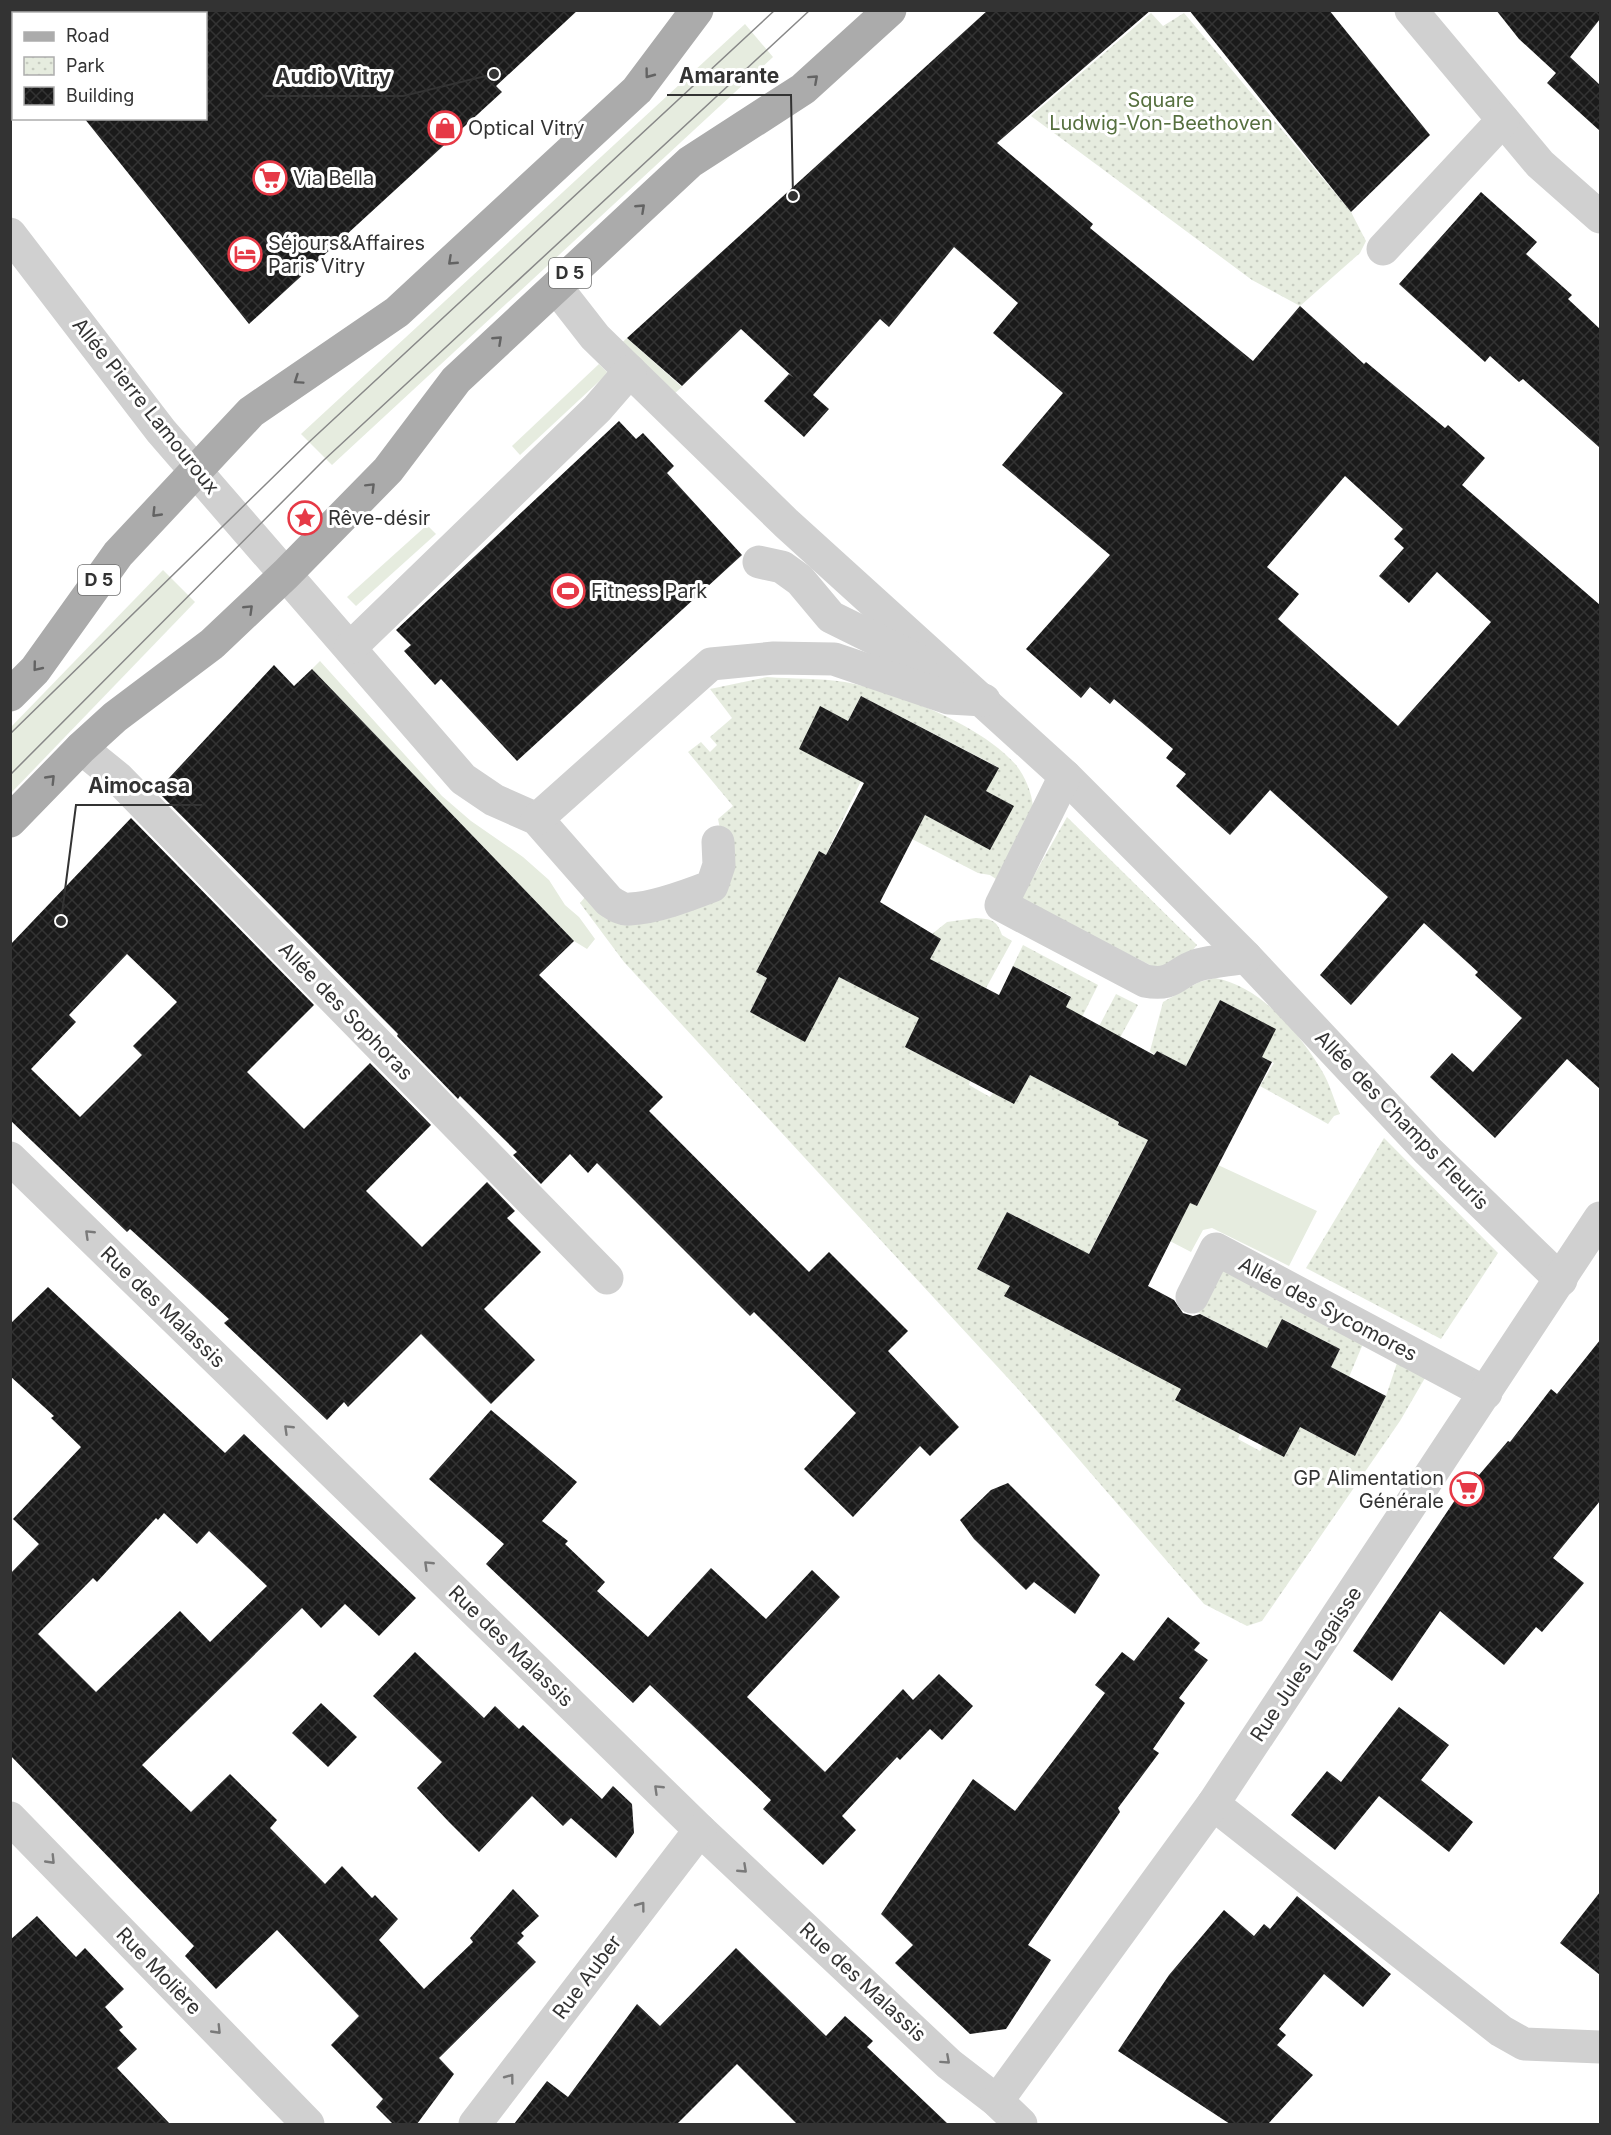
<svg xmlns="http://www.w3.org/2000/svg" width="1611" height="2135" font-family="Inter,sans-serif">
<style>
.grass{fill:#e6ecdf}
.park{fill:url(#park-dots)}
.building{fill:url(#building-cross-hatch);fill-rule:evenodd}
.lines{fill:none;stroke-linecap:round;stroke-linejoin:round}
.minor{stroke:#d0d0d0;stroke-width:33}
.major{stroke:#ababab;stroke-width:33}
.tram{stroke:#888;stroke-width:1.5}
.oneway{stroke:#636363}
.oneway2{stroke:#7a7a7a}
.labels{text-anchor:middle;stroke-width:6;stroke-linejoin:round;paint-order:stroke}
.shield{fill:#fff;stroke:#707070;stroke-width:1.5}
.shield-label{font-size:18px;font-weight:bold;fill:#333}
.park-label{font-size:20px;fill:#56703f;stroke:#fff}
.poi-label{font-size:20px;fill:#333;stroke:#fff;text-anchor:start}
.street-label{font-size:20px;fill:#333;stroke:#fff}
.leader{fill:none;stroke:#333;stroke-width:2}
.callout-dot{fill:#333;stroke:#fff;stroke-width:2}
.callout-label{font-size:21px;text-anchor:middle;font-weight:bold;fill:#333;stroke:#fff;stroke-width:6;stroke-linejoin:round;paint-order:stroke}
</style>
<defs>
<pattern id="park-dots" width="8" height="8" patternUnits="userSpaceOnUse" patternTransform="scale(1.5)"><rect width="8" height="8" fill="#e6ecdf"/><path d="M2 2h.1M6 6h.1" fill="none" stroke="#c6cbc0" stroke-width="1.8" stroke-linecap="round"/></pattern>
<pattern id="building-cross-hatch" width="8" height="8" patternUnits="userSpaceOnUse" patternTransform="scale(1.5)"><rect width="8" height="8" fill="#1a1a1a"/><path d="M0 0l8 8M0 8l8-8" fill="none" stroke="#333"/></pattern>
</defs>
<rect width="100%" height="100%" fill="#fff"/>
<g class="grass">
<polygon points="745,24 773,57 332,465 301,434"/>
<polygon points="627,338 682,387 668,399 615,349"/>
<polygon points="599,364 608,373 520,455 512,446"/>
<polygon points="427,525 436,534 356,606 347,597"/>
<polygon points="163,570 195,602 11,793 11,727"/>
<polygon points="320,661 442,796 471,821 523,857 549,880 565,905 579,917 595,939 587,949 574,941 312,669"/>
<polygon points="1218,1165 1317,1211 1289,1266 1212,1228 1203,1230 1191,1252 1166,1239 1186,1201 1197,1206"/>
</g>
<g class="park">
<polygon points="1151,13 1163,26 1184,13 1351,212 1366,241 1360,253 1300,306 1252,280 1031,116"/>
<path d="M767,677C793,679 819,678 845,682C895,691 982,725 1016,765C1025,776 1032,793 1033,807C1034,818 1008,870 1002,883L990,875L978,873L912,839L925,815L991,848L1013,806L986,791L998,767L861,696L848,721L820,707L861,781L826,855L819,852L756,972L767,978L750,1012L805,1041L839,977L921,1016L905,1047L970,1081L969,1085L990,1097L993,1093L1014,1104L1030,1075L1119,1122L1118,1125L1148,1140L1086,1259L1074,1246L1007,1212L977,1269L1010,1286L1005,1296L1125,1360L1191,1370L1175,1400L1240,1434L1238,1439L1260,1451L1263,1446L1284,1457L1300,1427L1355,1456L1386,1396L1398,1360L1429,1371L1400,1421L1262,1621L1247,1626L1204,1604L1018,1389L624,962L580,903L586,896L599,911L727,864L718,819L733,806L688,752L701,742L710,752L717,745L710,737L732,718L710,689Z"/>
<polygon points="1067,817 1197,945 1186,958 1156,968 1020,900"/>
<path d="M976,918C991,919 997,920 1002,935L1012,941L986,988L930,959L941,939L932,934L947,922Z"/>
<polygon points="1023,945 1098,985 1079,1023 1062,1014 1071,996 1013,966"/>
<path d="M1215,978C1260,986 1299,1032 1322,1071C1330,1084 1334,1100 1340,1114L1334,1116L1328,1124L1260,1086L1274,1063L1262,1057L1220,1000L1186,1066L1157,1051L1154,1054L1150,1051L1163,1002L1199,982Z"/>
<polygon points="1116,994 1138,1005 1117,1043 1096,1032"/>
<polygon points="1384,1138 1498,1253 1441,1339 1306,1268"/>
<polygon points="1223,1268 1365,1339 1349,1377 1331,1367 1340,1349 1283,1319 1267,1348 1193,1310"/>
</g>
<g class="building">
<polygon points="206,10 578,10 496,86 502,92 249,324 84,118 206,118"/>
<path d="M988,10H1151L997,143L1093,224L1090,228L1253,361L1300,306L1364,364L1366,362L1445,428L1448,425L1485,458L1462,485L1600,605V1089L1567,1059L1495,1138L1430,1077L1452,1053L1473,1072L1522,1018L1475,975L1478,972L1424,923L1351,1005L1320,975L1388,897L1270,790L1230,835L1176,786L1186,774L1166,758L1173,749L1114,699L1110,704L1090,687L1081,698L1026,649L1110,555L1002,465L1063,393L993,333L1018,303L954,247L889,327L880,319L813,395L829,409L804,437L764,401L789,374L794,378L741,329L682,386L627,338ZM1345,476L1403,529L1394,539L1404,548L1379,576L1409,603L1437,572L1491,622L1398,726L1278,619L1299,594L1267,567Z"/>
<polygon points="1189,10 1329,10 1430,135 1351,212"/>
<polygon points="1496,10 1600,10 1600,19 1570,57 1600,85 1600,131 1547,83 1556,73 1519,39"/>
<polygon points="1481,192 1537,242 1526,254 1572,295 1568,299 1600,329 1600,448 1523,379 1519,382 1490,356 1485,362 1399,284"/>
<polygon points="619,421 636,439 643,433 674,466 667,473 742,555 517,761 441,679 435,685 404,651 411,645 396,630"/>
<polygon points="274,665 294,686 312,669 574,941 539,975 663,1097 649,1111 809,1272 829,1252 908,1331 888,1351 959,1427 930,1456 920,1446 853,1517 804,1469 856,1413 754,1312 750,1316 597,1163 588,1173 570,1154 541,1184 513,1155 517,1152 460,1096 458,1099 397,1036 398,1034 157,791"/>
<polygon points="861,696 999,768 986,791 1014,806 990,850 925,815 880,902 941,939 930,959 999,995 1013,966 1071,997 1066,1007 1154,1055 1157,1051 1186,1066 1220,1000 1276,1029 1262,1057 1272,1062 1197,1206 1190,1203 1148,1286 1174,1300 1183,1313 1193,1316 1200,1314 1267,1348 1282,1319 1340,1349 1331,1367 1386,1396 1355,1456 1300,1427 1284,1457 1175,1400 1181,1389 1004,1296 1010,1286 977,1269 1007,1212 1089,1254 1148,1140 1118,1125 1119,1122 1030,1075 1014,1104 905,1047 919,1018 839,977 805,1042 750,1012 767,978 756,972 819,851 826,855 864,783 799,749 820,706 848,721"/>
<path d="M131,818L314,1005L247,1072L304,1129L370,1063L431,1125L366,1191L422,1247L487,1182L515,1211L507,1218L541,1252L484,1309L535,1360L491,1404L421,1334L348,1407L344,1402L327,1420L224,1323L229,1319L130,1229L127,1232L10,1120V945ZM127,954L177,1002L133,1046L142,1055L80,1117L31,1069L76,1022L69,1015Z"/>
<path d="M48,1287L225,1453L244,1434L416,1598L379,1636L345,1604L321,1628L302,1608L142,1765L191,1812L230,1774L277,1820L270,1828L325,1884L342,1866L372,1898L375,1895L398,1919L379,1940L424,1989L473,1942L470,1938L513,1889L539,1916L521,1933L524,1936L517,1943L536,1962L439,2058L454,2074L417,2124H393L376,2107L383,2099L331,2045L359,2016L277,1930L216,1989L185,1956L194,1946L10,1755V1574L39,1544L13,1519L81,1447L51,1418L54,1416L10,1376V1324ZM164,1513L197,1544L209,1531L267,1586L210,1642L180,1611L96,1692L38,1634L93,1578L97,1582L156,1518L158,1520Z"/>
<polygon points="1600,1340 1600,1501 1553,1558 1584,1583 1542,1632 1536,1627 1504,1665 1440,1611 1392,1681 1353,1651 1474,1472 1479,1475 1508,1441 1510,1442 1551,1389 1557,1394"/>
<polygon points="491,1410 577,1482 542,1521 568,1541 565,1544 605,1582 597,1591 648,1637 711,1568 766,1619 812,1570 840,1597 747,1697 825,1772 903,1689 913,1700 939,1674 973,1706 942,1740 930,1729 900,1760 897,1757 842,1816 856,1830 823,1865 763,1809 771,1800 650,1685 633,1703 486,1564 504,1544 429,1479"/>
<polygon points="1008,1483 1100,1575 1075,1614 1034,1582 1026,1590 974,1539 960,1520 991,1490"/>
<polygon points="1168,1617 1200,1643 1194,1650 1208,1660 1179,1698 1185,1703 1153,1749 1159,1753 1118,1808 1120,1812 1028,1945 1051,1960 1006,2029 970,2034 895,1963 913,1945 881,1914 973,1779 1015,1811 1105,1693 1095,1685 1122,1652 1134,1661"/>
<polygon points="415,1652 484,1718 495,1706 519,1729 523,1725 602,1799 613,1786 632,1804 634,1833 616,1858 571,1818 563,1826 532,1796 479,1852 448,1821 417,1788 442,1762 373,1696"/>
<polygon points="321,1703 357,1737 328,1767 292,1733"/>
<polygon points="1399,1707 1449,1745 1421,1780 1473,1822 1449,1852 1379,1796 1335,1850 1291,1815 1327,1771 1341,1782"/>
<polygon points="1600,1892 1600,1975 1560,1943"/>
<polygon points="1297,1896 1391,1974 1363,2007 1324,1974 1279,2029 1286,2035 1277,2045 1313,2075 1268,2124 1230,2124 1118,2051 1169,1975 1224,1910 1254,1936 1264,1924 1270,1929"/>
<polygon points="37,1916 76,1957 85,1948 124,1989 105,2007 123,2027 119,2030 137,2049 117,2068 170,2124 10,2124 10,1940"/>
<polygon points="736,1948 826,2036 845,2016 873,2041 867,2047 948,2124 797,2124 737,2064 677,2124 514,2124 547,2081 568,2097 637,2004 660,2026"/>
</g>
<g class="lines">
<g class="minor">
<polyline points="1411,10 1540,164 1600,217"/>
<path d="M10,234L161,431L463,779L494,800L537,819L609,901C615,905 622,910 630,909C655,908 689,895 712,886L719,865L718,842"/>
<polyline points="1383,249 1503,120"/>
<polyline points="556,287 595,337 786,523 1065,776 1246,957 1428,1151 1561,1280"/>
<polyline points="759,562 782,567 800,580 831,617 920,661"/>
<polyline points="350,648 597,409 630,371"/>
<polyline points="81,748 118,778 607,1278"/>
<path d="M1065,776L1001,905L1145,981C1175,987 1175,972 1198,965C1213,961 1230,960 1246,957"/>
<polyline points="537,819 711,664 774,658 834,659 949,698 984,700"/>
<polyline points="10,1158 700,1830 949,2064 997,2101 1021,2124"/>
<polyline points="1192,1297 1216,1249 1486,1393"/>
<polyline points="1213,1804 1501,2031 1524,2044 1600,2047"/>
<polyline points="10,1818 308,2124"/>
<polyline points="997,2101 1213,1804 1600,1218"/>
<polyline points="475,2124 700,1830"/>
</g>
<g class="major">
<polyline points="10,695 35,670 118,554 251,412 397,312 637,90 697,10"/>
<polyline points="10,821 81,748 115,717 212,644 286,574 388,470 456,380 690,162 803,89 890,10"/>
</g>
<g class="tram">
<polyline points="10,734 308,443 775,10"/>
<polyline points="10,775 324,460 810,10"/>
</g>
</g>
<defs><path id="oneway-chevron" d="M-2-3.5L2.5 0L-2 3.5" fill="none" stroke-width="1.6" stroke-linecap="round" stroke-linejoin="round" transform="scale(1.5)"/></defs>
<g class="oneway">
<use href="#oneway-chevron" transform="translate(649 74) rotate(127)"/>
<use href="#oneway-chevron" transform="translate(814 79) rotate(-42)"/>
<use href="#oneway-chevron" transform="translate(641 208) rotate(-43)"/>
<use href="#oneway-chevron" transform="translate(452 261) rotate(137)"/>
<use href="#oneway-chevron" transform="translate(498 340) rotate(-43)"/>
<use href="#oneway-chevron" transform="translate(298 380) rotate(146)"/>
<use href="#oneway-chevron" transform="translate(371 487) rotate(-45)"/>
<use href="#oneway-chevron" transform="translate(156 513) rotate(134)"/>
<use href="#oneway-chevron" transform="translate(249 609) rotate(-44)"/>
<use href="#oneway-chevron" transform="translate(37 667) rotate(129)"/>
<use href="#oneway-chevron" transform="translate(51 779) rotate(-46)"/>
</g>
<g class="oneway2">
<use href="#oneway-chevron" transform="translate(89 1234) rotate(-136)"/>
<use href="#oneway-chevron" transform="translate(288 1429) rotate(-136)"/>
<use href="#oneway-chevron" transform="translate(428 1565) rotate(-136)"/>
<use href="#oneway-chevron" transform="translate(658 1789) rotate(-136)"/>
<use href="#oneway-chevron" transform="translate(51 1860) rotate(46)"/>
<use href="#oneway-chevron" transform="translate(743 1869) rotate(43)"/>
<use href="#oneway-chevron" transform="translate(641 1906) rotate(-53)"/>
<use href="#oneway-chevron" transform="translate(217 2030) rotate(46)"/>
<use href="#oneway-chevron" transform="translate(946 2060) rotate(42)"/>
<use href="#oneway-chevron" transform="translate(510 2078) rotate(-53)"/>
</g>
<defs>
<symbol id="shop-ring" viewBox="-11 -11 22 22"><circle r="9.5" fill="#fff" stroke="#e63946" stroke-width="1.5"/><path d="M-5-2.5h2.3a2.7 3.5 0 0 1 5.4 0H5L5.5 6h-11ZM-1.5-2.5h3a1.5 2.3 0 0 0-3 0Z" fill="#e63946"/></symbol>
<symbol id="supermarket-ring" viewBox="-11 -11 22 22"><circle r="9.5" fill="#fff" stroke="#e63946" stroke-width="1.5"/><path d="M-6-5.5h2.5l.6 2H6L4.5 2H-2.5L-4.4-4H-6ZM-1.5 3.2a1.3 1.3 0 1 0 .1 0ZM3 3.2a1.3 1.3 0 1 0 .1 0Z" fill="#e63946"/></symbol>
<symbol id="hotel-ring" viewBox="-11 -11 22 22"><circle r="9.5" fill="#fff" stroke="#e63946" stroke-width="1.5"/><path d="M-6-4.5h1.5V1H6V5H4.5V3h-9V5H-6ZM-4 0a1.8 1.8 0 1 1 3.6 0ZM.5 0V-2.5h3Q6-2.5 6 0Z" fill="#e63946"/></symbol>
<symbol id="sight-ring" viewBox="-11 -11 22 22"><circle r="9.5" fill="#fff" stroke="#e63946" stroke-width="1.5"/><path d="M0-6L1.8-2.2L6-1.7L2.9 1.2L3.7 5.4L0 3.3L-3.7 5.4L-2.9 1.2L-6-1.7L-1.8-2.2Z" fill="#e63946"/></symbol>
<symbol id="stadium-ring" viewBox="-11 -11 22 22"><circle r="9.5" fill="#fff" stroke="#e63946" stroke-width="1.5"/><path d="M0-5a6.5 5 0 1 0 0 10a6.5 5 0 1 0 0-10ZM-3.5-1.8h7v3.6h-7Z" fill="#e63946"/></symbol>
</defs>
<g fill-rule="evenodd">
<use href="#shop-ring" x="426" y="109" width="38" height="38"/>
<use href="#supermarket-ring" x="251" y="159" width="38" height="38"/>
<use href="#hotel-ring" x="226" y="235" width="38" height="38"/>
<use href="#sight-ring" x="286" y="499" width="38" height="38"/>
<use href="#stadium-ring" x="549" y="572" width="38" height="38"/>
<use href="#supermarket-ring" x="1448" y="1470" width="38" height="38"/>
</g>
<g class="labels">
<g class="shield">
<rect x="549" y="258" width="42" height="30" rx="4.5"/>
<rect x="78" y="565" width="42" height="30" rx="4.5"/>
</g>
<g class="shield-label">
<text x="570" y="279">D 5</text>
<text x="99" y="586">D 5</text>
</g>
<g class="park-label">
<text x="1161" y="107">Square<tspan x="1161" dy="23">Ludwig-Von-Beethoven</tspan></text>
</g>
<g class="poi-label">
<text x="468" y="135">Optical Vitry</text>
<text x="293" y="185">Via Bella</text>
<text x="268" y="250">Séjours&amp;Affaires<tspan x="268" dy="23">Paris Vitry</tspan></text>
<text x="328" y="525">Rêve-désir</text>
<text x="591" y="598">Fitness Park</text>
<text x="1444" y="1485" text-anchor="end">GP Alimentation<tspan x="1444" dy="23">Générale</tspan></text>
</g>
<g class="street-label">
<text transform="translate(146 406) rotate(51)" y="7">Allée Pierre Lamouroux</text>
<text transform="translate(346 1011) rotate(46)" y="7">Allée des Sophoras</text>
<text transform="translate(1402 1120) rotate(46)" y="7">Allée des Champs Fleuris</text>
<text transform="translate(163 1307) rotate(44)" y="7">Rue des Malassis</text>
<text transform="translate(1328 1309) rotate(28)" y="7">Allée des Sycomores</text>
<text transform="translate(511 1646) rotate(44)" y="7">Rue des Malassis</text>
<text transform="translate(1306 1664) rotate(-56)" y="7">Rue Jules Lagaisse</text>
<text transform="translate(159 1971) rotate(46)" y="7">Rue Molière</text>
<text transform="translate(587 1977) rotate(-53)" y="7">Rue Auber</text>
<text transform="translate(863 1982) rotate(43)" y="7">Rue des Malassis</text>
</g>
</g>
<path class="leader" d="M793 196L791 95H667M494 74L403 96H263M61 921L76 805H202"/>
<g class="callout-dot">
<circle cx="793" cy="196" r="6"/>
<circle cx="494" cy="74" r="6"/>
<circle cx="61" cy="921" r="6"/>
</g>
<g class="callout-label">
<text x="729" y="83">Amarante</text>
<text x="333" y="84">Audio Vitry</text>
<text x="139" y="793">Aimocasa</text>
</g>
<rect width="1611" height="2135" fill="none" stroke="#333333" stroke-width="24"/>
<rect x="12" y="12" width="195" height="108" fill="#ffffff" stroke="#adadad" stroke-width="1.5"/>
<rect x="24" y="32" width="30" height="9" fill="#ababab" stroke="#adadad" stroke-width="1.5"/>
<text x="66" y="42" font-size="18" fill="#333333">Road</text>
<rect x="24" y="57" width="30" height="18" fill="url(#park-dots)" stroke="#adadad" stroke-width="1.5"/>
<text x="66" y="72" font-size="18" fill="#333333">Park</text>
<rect x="24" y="87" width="30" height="18" fill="url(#building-cross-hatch)" stroke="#adadad" stroke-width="1.5"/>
<text x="66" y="102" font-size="18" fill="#333333">Building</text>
</svg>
